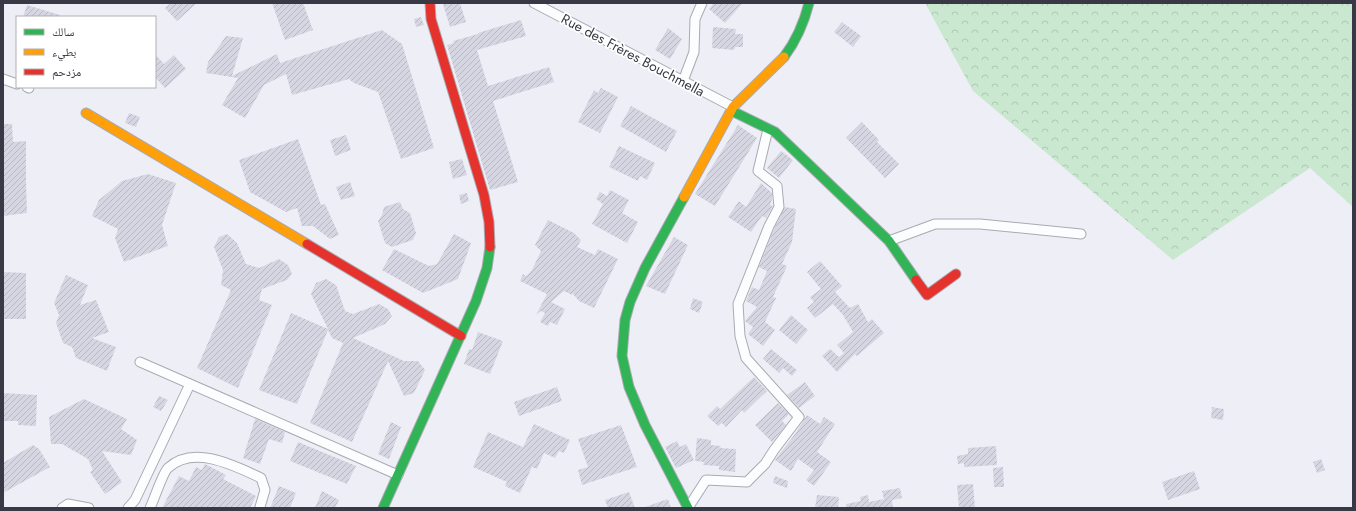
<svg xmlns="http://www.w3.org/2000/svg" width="1356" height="511" font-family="Jost,'Noto Naskh Arabic',sans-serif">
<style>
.forest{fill:url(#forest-crowns)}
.building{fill:url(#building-hatch)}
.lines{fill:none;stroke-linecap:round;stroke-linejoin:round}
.street-casing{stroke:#a9aab2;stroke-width:11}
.fast-casing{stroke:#a9aab2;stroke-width:11}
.slow-casing{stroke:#a9aab2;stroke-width:11}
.jam-casing{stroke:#a9aab2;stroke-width:11}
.street{stroke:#fcfdfe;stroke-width:9}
.fast{stroke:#30b455;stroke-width:9}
.slow{stroke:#ff9f0a;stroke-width:9}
.jam{stroke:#e5322d;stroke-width:9}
.labels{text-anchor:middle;stroke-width:3.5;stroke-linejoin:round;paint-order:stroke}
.street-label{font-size:14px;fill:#393946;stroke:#fff}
</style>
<defs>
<pattern id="forest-crowns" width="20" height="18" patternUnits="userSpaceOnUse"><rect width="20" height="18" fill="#cae8d0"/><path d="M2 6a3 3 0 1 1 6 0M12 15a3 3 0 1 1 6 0" fill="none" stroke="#aec8b4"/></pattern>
<pattern id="building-hatch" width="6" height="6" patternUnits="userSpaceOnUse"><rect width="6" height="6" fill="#d5d6e1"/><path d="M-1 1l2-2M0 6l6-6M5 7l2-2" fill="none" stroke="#b8b8c2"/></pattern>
</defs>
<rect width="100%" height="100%" fill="#eeeff6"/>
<polygon class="forest" points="925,3 1353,3 1353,207 1310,168 1173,260 973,91"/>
<g class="building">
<polygon points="171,3 197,3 177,21 165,8"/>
<polygon points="272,3 303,3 313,30 285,40"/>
<polygon points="447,3 460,3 466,22 450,27 443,4"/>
<polygon points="714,3 743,3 725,23 709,9"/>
<polygon points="27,5 60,15 59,17 23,17"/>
<polygon points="421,17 424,25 416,27 414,19"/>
<polygon points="521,20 526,36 477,50 488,86 549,67 554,82 493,101 518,182 490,190 447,45 454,43 453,41 478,34 478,33"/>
<polygon points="842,22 861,36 853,47 834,32"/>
<polygon points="713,27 736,29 735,34 743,34 743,47 735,47 734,50 712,48"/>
<polygon points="668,28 682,39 670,59 655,50"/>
<polygon points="382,30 402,44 434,148 401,159 378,92 354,83 349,79 292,95 286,74 264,85 245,118 222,105 238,78 206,73 208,62 226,36 243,38 232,76 277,54 280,63"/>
<polygon points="155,54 164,64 174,55 186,69 165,88 155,77"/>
<polygon points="601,88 618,97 600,133 578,122 594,90 598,93"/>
<polygon points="631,106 677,131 666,152 620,126"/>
<polygon points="129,113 140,117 136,127 125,123"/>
<polygon points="862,122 879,140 877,142 899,164 885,178 846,138"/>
<polygon points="3,124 12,124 13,142 26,141 26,182 27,213 3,216"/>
<polygon points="738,125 757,138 715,206 695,194"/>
<polygon points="346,135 351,150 335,156 330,140"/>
<polygon points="298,139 321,205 325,204 339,235 330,239 313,226 302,226 297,208 286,212 250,192 239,160"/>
<polygon points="619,146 655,163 647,180 640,176 638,181 609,167"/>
<polygon points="781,151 793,160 779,178 767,168"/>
<polygon points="462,159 467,175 453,179 449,162"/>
<polygon points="148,174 176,183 162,225 168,246 124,262 115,238 118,229 92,216 99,200 122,181"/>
<polygon points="350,182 355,196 341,200 336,187"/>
<polygon points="761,183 772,193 772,199 770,205 773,206 766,218 762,216 751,232 728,217 739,201 746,207"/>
<polygon points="610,190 629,200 622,213 638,222 627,243 592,224 603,204 596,199 600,192 607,196"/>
<polygon points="467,193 469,201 461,204 459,195"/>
<polygon points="400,202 403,209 410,213 416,233 413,240 392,247 385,243 378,221 382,215 384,207"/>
<polygon points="785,207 796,209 792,242 782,264 787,266 773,297 776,298 765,322 775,330 763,346 748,334 753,327 745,321 757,307 746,301 752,287 759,290 767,271 759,267 774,229"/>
<polygon points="548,220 574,233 581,240 577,247 595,255 598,249 618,259 594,308 579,301 572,293 572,295 564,291 551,302 565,309 557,325 550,322 548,326 540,322 545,313 541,311 536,315 547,294 520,281 523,274 526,276 532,270 541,251 535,245"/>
<polygon points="227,234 237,243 246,264 259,268 279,259 288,265 292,274 287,280 262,289 259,300 272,305 238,388 197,368 231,290 221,285 223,270 214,247 219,237"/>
<polygon points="454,234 471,243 458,279 423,293 382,270 394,249 429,266 437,264"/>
<polygon points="674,237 688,245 665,294 646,286"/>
<polygon points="820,261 842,286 835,292 850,308 858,304 868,322 872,319 884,333 857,356 855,354 837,372 822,356 830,349 839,357 844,353 837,345 853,332 843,315 833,304 815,318 807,308 814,302 810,297 821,289 807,272"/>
<polygon points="3,272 26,273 26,319 3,319"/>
<polygon points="66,275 88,285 80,305 96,300 109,332 92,338 116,347 107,371 76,358 72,347 63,343 56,323 59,315 54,303"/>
<polygon points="326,279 336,285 345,311 353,314 379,304 388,309 392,316 385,324 353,338 404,361 418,361 425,370 414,393 404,396 388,361 352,442 310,423 343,343 332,338 328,330 297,404 259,390 291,313 328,329 311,294 316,283"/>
<polygon points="693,298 703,302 699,313 690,309"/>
<polygon points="791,315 808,330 796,344 779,330"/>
<polygon points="478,332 503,341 490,374 464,364 469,349 472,350"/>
<polygon points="771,349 797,370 792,376 783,368 779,373 763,359"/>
<polygon points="754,377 767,391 744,413 742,410 726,427 722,423 718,426 707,416 717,406 720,409"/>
<polygon points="805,382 815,396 799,408 787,395"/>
<polygon points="557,387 562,401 519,416 514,402"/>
<polygon points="3,393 37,395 36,426 18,425 18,421 3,421"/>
<polygon points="159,396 168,400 161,411 153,407"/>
<polygon points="84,399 127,419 121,429 137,440 131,455 102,451 122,482 105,494 90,472 93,470 88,459 62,444 51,444 49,417"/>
<polygon points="778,403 789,414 782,421 786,425 772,442 755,425"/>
<polygon points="1212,407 1224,409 1223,420 1211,418"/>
<polygon points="807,415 820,424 824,417 835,424 817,452 831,462 814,486 806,480 814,470 798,459 791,471 775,460 795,434"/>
<polygon points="255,419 285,432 282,443 269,439 260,464 243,458"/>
<polygon points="391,422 401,427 389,459 378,454"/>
<polygon points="534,424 570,440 564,453 559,451 555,458 544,453 537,469 532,467 520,493 505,486 507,482 473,467 488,432 523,447"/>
<polygon points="621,425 637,467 582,485 578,470 588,467 578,439"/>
<polygon points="697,438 711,440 711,445 721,446 720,448 736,449 735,472 719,470 719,466 703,465 704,462 695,461"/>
<polygon points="677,441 680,447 686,444 694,460 676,468 665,447"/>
<polygon points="298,442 356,466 347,484 290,461"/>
<polygon points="33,445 39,449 50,467 3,493 3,463"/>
<polygon points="996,446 997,465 964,467 964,463 958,464 957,456 968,454 968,448"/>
<polygon points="1321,459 1325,470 1317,473 1313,462"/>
<polygon points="205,464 226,475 223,479 256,496 250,508 162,508 179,476 189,481 196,467 202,470"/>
<polygon points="1003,467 1004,487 994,487 993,468"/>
<polygon points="1194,471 1200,489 1168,500 1162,482"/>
<polygon points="775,476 788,481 787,488 773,483"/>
<polygon points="973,484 975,507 959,508 957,485"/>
<polygon points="279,486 296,493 290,508 270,508"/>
<polygon points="900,488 902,498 892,500 893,508 846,508 846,504 861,501 860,497 868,495 869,502 884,499 882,491"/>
<polygon points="322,491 339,500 335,508 315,508"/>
<polygon points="629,492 635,508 608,508 605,500"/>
<polygon points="817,495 839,497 838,508 815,508"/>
<polygon points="668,499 671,508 645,508 645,507"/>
</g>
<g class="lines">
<defs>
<g id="street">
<polyline points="534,3 733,107"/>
<polyline points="3,79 17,84"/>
<polyline points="683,81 694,52 695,19 702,3"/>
<polyline points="27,87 29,88"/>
<polyline points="889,241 935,224 980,224 1081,234"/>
<polyline points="140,362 398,475"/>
<polyline points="62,508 68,504 89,508"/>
<polyline points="128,508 135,500 190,384"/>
<path d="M150,508C154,500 163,472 168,468C194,444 235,466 261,478L265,490L260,507"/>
<polyline points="688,508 706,480 747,482 765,464 774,450 799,417 746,358 740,336 738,304 769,226 779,207 777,186 758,171 768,129"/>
</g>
<g id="fast">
<path d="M784,57C796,41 804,23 809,3"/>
<polyline points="732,111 775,132 889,241 916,280"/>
<polyline points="684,197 645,268 630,302 625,320 622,356 629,387 645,425 688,508"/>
<polyline points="383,508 476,301 487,268 490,247"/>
</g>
<g id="slow">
<polyline points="86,113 307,244"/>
<polyline points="684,197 733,107 784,57"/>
</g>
<g id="jam">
<polyline points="430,3 431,19 484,195 489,222 490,247"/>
<polyline points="307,244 461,336"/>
<polyline points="916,280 927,295 956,274"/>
</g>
</defs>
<use href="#street" class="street-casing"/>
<use href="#fast" class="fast-casing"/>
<use href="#slow" class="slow-casing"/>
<use href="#jam" class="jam-casing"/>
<use href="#street" class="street"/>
<use href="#fast" class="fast"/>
<use href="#slow" class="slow"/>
<use href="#jam" class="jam"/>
</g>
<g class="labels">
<g class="street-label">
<text transform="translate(633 55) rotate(28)" y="5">Rue des Frères Bouchmella</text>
</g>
</g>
<rect width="1356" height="511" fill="none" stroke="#393946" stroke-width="8"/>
<rect x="16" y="16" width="140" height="72" fill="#ffffff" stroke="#b0b0b5"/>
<rect x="24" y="29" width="20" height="6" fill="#30b455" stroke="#b0b0b5"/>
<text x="52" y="36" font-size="12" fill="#393946">سالك</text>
<rect x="24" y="49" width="20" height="6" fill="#ff9f0a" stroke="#b0b0b5"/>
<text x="52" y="56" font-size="12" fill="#393946">بطيء</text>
<rect x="24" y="69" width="20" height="6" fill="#e5322d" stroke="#b0b0b5"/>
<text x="52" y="76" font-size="12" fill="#393946">مزدحم</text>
</svg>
